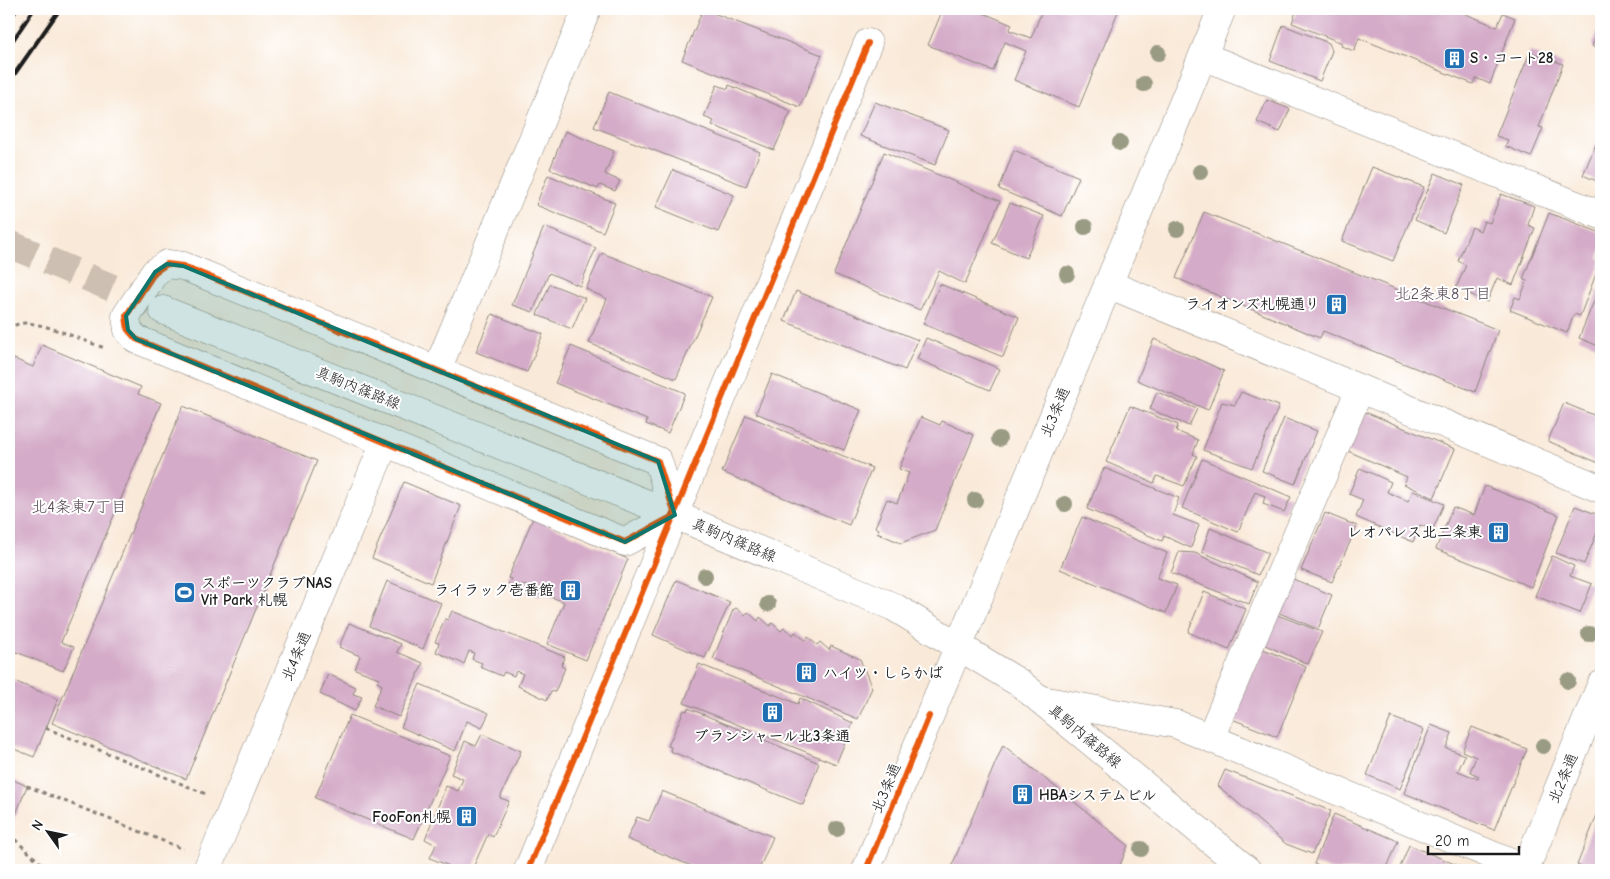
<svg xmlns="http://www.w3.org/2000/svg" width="1610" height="879" font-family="'Comic Neue','Klee One',sans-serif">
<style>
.building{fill:#d4abc8}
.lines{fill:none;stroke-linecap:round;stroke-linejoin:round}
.primary-tunnel{stroke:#cdc0b2;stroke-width:28;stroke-dasharray:28 14;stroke-linecap:butt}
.street-casing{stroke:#8a827a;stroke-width:29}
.secondary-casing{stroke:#8a827a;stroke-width:29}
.primary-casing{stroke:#8a827a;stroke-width:29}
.path{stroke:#8a827a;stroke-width:3;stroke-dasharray:4 4;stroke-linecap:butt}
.street{stroke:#fff;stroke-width:28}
.secondary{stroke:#fff;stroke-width:28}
.primary{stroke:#fff;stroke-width:28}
.rail{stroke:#1c1c1c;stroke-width:4}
.cycleway-casing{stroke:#fff;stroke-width:9}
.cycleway{stroke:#e8590c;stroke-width:6}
.tree{fill:#9a9b83}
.marked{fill:#0f766e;fill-opacity:0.2;stroke:#0f766e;stroke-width:4;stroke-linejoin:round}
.labels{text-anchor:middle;stroke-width:4;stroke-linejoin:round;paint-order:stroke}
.poi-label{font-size:15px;font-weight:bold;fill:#1c1c1c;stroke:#fff;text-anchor:start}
.street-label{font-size:15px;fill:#1c1c1c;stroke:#fff}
.neighbourhood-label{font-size:16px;fill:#5c4e58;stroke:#fff}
</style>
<rect width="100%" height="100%" fill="#fff"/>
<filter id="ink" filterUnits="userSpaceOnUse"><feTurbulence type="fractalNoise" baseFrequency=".02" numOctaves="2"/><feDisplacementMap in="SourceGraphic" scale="10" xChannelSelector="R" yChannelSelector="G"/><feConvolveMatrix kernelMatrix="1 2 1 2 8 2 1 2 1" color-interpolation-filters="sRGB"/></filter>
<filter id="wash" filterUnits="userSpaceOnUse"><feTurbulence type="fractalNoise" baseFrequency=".0096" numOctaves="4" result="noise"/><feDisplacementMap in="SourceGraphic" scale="20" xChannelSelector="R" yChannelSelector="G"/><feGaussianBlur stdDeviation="1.12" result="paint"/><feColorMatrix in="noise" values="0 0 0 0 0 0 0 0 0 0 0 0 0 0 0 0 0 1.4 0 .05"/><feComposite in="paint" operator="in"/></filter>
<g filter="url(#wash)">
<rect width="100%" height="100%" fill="#f9e9d8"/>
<g id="blocks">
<g class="building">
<polygon points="703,9 822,55 800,107 682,60"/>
<polygon points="943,9 974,9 1012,25 1009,30 1031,38 1043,9 1119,9 1079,107 1014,80 1026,51 1005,42 993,71 928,45"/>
<polygon points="1297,9 1454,9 1497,27 1503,13 1515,18 1490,84 1476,78 1473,84 1359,38 1354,51 1341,46 1342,43 1292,23"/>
<polygon points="1601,23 1601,53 1592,46"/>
<polygon points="1283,25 1329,43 1332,51 1320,81 1270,61"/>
<polygon points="1530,52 1563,64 1539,127 1543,128 1531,157 1505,146 1508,140 1496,136"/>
<polygon points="717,85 728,89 729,85 791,111 774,150 712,125 714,121 704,117"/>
<polygon points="609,92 760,152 746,186 594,127"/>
<polygon points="1267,100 1290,109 1280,132 1257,122"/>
<polygon points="875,102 949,130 935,165 860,136"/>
<polygon points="565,131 614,151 605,174 620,181 615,191 600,185 598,189 550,169"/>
<polygon points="1601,132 1601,183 1583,175"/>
<polygon points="1014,150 1079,177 1062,216 999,189"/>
<polygon points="884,152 1000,201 965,284 939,271 920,310 834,274"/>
<polygon points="1372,167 1424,187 1393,261 1342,241"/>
<polygon points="673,170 734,195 718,232 656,207"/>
<polygon points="1435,173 1464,185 1444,233 1415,220"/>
<polygon points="548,175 615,203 603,232 536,205"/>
<polygon points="1501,194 1534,206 1528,225 1535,228 1513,285 1497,278 1487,302 1456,288 1466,265 1458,261 1472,227 1480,231 1484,221 1490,223"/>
<polygon points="1010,203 1044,216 1026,258 992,243"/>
<polygon points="1204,212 1498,330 1475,392 1323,331 1320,338 1176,278"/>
<polygon points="1549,213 1601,233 1601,249 1598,257 1601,261 1580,316 1574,314 1567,333 1510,310 1515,297 1520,299 1527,281 1523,279"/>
<polygon points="544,227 596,248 580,286 549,273 533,312 512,305"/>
<polygon points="602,253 712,297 676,379 589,343 607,299 586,289"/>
<polygon points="550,284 585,298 572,329 537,315"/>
<polygon points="940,284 1019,317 1003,357 923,324"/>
<polygon points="796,291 918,340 905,370 784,321"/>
<polygon points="1598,291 1601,292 1601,347 1579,338"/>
<polygon points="492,314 543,334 527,372 476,352"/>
<polygon points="926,338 1000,369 990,390 917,359"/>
<polygon points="1154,339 1224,371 1208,410 1137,380"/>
<polygon points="42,345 141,387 138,394 161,403 61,642 74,647 63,671 9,649 9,367 12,358 33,367"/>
<polygon points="571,346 685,393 668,433 646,424 647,420 555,383"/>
<polygon points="772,374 861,410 844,450 756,413"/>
<polygon points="1157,392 1197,409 1189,426 1150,409"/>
<polygon points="1241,392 1279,406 1252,468 1203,450 1222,402 1235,405"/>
<polygon points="1564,403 1601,418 1601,464 1548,441"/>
<polygon points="183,406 317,461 186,779 52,723"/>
<polygon points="1130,406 1178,425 1176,431 1198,440 1193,454 1197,456 1184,486 1157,476 1154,483 1106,462"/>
<polygon points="1365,412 1455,449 1434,498 1404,484 1407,477 1348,451"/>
<polygon points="746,415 872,468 849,525 722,472"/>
<polygon points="921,417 940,425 942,421 974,435 935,530 901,543 877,533 879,529 875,527 887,499 897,503 909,473 899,469"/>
<polygon points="1284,418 1317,431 1295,484 1262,471"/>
<polygon points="1202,459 1291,497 1284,512 1263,504 1265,496 1255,492 1238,532 1182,508"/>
<polygon points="1104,468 1179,498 1173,515 1199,525 1191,548 1164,536 1162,541 1087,509"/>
<polygon points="1360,468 1391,482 1387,492 1408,501 1413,491 1444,504 1433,529 1420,525 1413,542 1356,517 1363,500 1349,494"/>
<polygon points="404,482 461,506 431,583 372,558"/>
<polygon points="1485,486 1559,515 1531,587 1436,549 1453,507 1474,515"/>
<polygon points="1575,506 1601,516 1601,523 1584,564 1556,553"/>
<polygon points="1325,513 1357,526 1332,582 1301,570"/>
<polygon points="1082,517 1167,553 1157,578 1177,585 1166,613 1060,569"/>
<polygon points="533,518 628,559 586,660 547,644 564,602 541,593 539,597 525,591 528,587 522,584 520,589 508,584 511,579 508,578"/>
<polygon points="1210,528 1268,553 1258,575 1202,552"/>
<polygon points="1179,552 1195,553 1258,582 1249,604 1171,573"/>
<polygon points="1552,556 1574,566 1570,576 1592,584 1580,613 1535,596"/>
<polygon points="1293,579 1332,595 1318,629 1279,613"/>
<polygon points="676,580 730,602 705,658 653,635"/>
<polygon points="387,581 441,603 423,649 369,626"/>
<polygon points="1204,592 1246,609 1229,650 1188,632"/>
<polygon points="736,608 745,615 748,612 758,621 760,617 770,626 772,623 781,631 784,628 793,635 795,632 806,641 808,637 817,645 820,642 829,650 831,646 860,659 872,688 858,719 713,659 733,610"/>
<polygon points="452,611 565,657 561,666 565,668 555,692 551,691 547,700 518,686 523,674 516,671 514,676 504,672 502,676 480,667 482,663 472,659 474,653 469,651 464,664 436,652 439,643 435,642 445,619 448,620"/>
<polygon points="1277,615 1322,632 1308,664 1265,645"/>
<polygon points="349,623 401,644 397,652 423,663 399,717 373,706 382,685 377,682 379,678 355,669 360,656 339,647"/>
<polygon points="1261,648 1306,667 1277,737 1232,719"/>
<polygon points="699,664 798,704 800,698 853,723 836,764 684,703"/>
<polygon points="328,674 356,687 353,694 362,697 355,711 320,694"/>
<polygon points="9,679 58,699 34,757 9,747"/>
<polygon points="420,684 489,713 482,728 467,721 455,751 401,727"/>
<polygon points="688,708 819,763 803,805 670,751 671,747 668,746 684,710 687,711"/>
<polygon points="350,715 450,756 414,839 315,798"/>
<polygon points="1391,717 1424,730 1400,789 1367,775"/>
<polygon points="1431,725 1452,733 1446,748 1465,755 1458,771 1478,779 1479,776 1470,772 1476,757 1462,751 1472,727 1527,749 1494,830 1404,793"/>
<polygon points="482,734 521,751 500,798 509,801 493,837 488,834 472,870 459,870 430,858 436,845 425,839 446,786 458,791 463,779 451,774 465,741 476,746"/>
<polygon points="1003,745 1128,845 1118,870 950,870"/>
<polygon points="1225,770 1331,811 1312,854 1286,844 1218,786"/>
<polygon points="9,778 27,786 9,832"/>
<polygon points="662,791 773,837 760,867 769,870 701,870 627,839 637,817 649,821"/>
<polygon points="1601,805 1601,870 1591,870 1577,865"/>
<polygon points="1334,814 1398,841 1386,870 1330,870 1314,864"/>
<polygon points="1409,845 1469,870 1399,870"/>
</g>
</g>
</g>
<g filter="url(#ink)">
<use href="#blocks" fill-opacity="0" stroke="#8a827a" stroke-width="1"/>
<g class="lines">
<polyline class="primary-tunnel" points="9,244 159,308"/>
<defs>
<g id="street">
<polyline points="1203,56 1601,215"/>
<polygon points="167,264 183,266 658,461 675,515 625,542 136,339 128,330 126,316 155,272"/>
<polyline points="1108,284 1601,489"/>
<polyline points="437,370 587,9"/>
<polyline points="1041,700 1176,724 1528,870"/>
<polyline points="1210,738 1360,389"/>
<polyline points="207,870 385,442"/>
<polyline points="528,870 868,43"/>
</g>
<g id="secondary">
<polyline points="866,870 1222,9"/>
<polyline points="1525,870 1601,685"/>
</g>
<polyline id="primary" points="163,310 675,515 894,607 1021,684 1247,870"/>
</defs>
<use href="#street" class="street-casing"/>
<use href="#secondary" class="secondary-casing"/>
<use href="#primary" class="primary-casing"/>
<g class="path">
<path d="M9,331C12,328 14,325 18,324C36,318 85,342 105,348"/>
<polyline points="46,728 206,794"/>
<polyline points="27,786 183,849"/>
<polyline points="9,834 48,870"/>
</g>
<use href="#street" class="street"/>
<use href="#secondary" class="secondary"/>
<use href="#primary" class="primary"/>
<g class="rail">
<polyline points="9,21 17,9"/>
<polyline points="9,46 34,9"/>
<polyline points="9,82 60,9"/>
</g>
<defs>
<g id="cycleway">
<polygon points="167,264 183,266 658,461 675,515 625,542 136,339 128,330 126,316 155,272"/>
<polyline points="528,870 868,43"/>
<polyline points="866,870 929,716"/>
</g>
</defs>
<use href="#cycleway" class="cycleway-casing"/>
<use href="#cycleway" class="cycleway"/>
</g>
<g class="tree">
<circle cx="1158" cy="53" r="8"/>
<circle cx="1144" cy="84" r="8"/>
<circle cx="1120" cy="143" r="8"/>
<circle cx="1200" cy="172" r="8"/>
<circle cx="1085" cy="227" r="8"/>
<circle cx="1177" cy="229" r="8"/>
<circle cx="1067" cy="274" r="8"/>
<circle cx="999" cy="439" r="8"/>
<circle cx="975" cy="500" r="8"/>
<circle cx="1065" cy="504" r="8"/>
<circle cx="705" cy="576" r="8"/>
<circle cx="768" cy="604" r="8"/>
<circle cx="1589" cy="634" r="8"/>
<circle cx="1568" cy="681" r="8"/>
<circle cx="1543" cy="746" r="8"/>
<circle cx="837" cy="829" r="8"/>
<circle cx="1141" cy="849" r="8"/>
</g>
</g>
<path class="marked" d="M167,264L183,266L658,461L675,515L625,542L136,339L128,330L126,316L155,272Z"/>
<defs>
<symbol id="building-square" viewBox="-11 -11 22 22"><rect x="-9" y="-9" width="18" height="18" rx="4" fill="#1f6fb2" stroke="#fff"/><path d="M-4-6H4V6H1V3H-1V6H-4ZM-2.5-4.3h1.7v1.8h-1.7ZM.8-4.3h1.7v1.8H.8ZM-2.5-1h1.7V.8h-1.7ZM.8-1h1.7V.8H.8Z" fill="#fff"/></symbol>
<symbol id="stadium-square" viewBox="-11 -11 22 22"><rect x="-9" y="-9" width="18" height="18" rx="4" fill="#1f6fb2" stroke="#fff"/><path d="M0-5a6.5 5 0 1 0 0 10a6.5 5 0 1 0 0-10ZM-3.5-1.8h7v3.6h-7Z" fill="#fff"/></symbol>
</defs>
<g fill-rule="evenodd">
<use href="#building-square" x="1442" y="46" width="25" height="25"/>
<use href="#building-square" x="1324" y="292" width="25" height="25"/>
<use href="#building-square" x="1486" y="520" width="25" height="25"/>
<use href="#building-square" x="558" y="578" width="25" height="25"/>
<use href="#stadium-square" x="172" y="580" width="25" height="25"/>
<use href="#building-square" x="794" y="660" width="25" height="25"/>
<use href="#building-square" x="760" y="700" width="25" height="25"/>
<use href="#building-square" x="1010" y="782" width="25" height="25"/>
<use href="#building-square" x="454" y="804" width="25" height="25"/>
</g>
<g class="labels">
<g class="poi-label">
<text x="1470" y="63">S・コート28</text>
<text x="1320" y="309" text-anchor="end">ライオンズ札幌通り</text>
<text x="1482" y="537" text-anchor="end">レオパレス北二条東</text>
<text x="201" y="588">スポーツクラブNAS<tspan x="201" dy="17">Vit Park 札幌</tspan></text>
<text x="554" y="595" text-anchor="end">ライラック壱番館</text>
<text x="823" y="678">ハイツ・しらかば</text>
<text x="772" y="741" text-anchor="middle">ブランシャール北3条通</text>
<text x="1039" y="800">HBAシステムビル</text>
<text x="451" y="822" text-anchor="end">FooFon札幌</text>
</g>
<g class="street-label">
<text transform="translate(358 388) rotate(22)" y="5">真駒内篠路線</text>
<text transform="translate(1055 412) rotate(-67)" y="5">北3条通</text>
<text transform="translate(734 540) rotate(23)" y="5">真駒内篠路線</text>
<text transform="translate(296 656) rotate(-67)" y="5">北4条通</text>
<text transform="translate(1085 736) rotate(40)" y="5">真駒内篠路線</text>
<text transform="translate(1563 778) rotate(-67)" y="5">北2条通</text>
<text transform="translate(886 788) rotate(-67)" y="5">北3条通</text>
</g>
<g class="neighbourhood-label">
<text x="1443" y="299">北2条東8丁目</text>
<text x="79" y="512">北4条東7丁目</text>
</g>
</g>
<rect width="1610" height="879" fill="none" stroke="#fff" stroke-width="30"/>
<g transform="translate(48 832) rotate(303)" stroke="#ffffff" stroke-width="4" paint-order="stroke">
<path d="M0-4L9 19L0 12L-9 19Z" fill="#1c1c1c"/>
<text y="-8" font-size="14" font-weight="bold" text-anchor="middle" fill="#1c1c1c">N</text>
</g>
<path d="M1428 846v8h91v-8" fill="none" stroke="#1c1c1c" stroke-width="2.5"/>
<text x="1435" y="846" font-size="15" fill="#1c1c1c" stroke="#ffffff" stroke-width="4" paint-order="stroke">20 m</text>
</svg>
